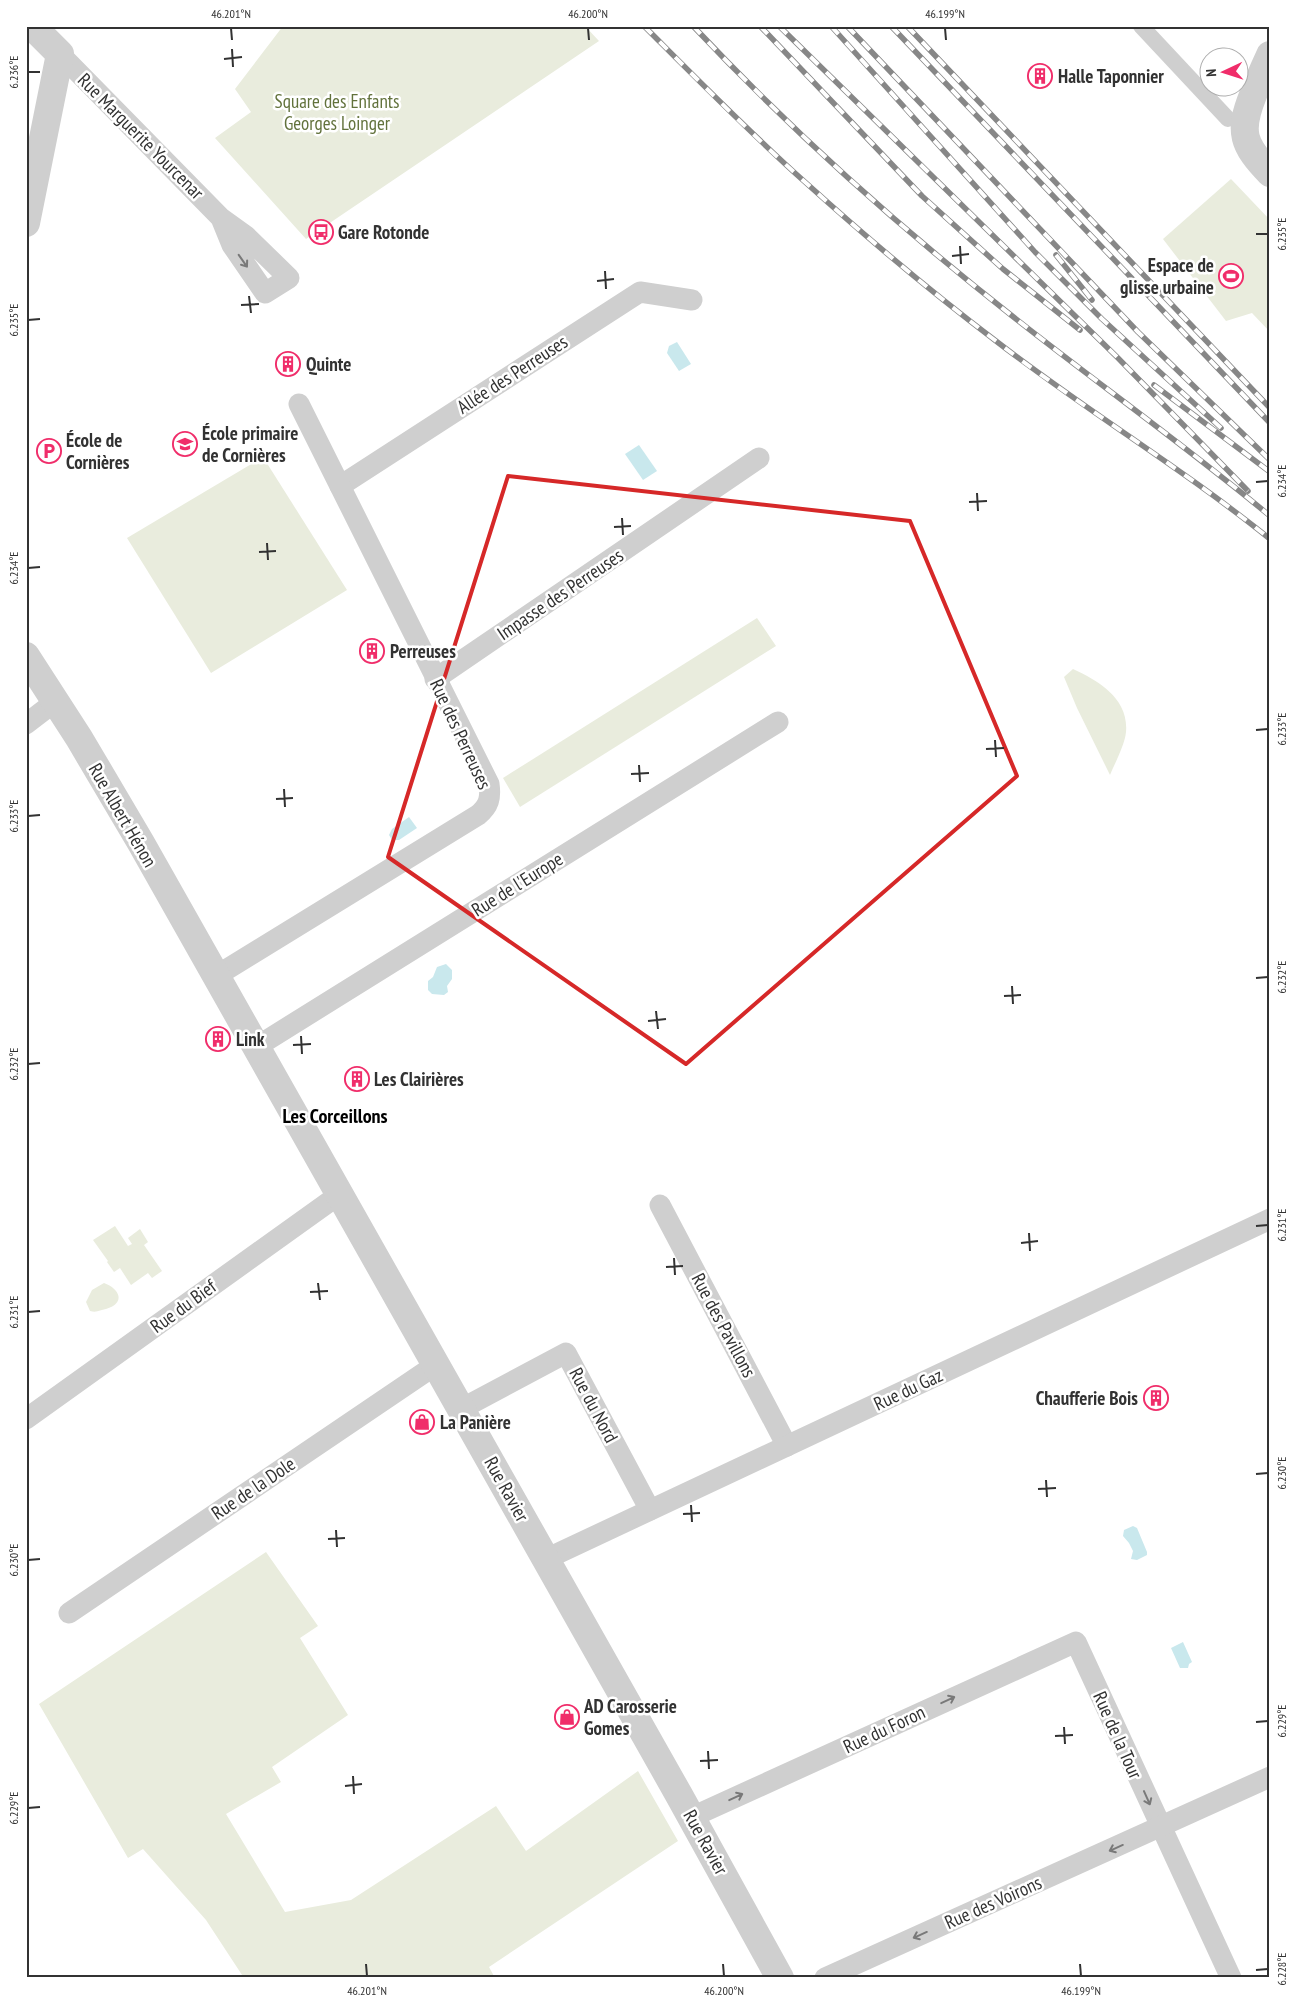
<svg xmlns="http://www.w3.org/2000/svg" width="1296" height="2004" font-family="'PT Sans Narrow',sans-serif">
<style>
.green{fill:#e9ecdd}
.water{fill:#c9e8ed}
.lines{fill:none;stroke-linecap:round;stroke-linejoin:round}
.pedestrian{stroke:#cfcfcf;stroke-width:16}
.minor{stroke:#cfcfcf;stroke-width:21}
.tertiary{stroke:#cfcfcf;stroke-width:28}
.rail-casing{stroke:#878787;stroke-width:5.5}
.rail{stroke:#fff;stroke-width:4;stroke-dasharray:11;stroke-linecap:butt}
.oneway{stroke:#797979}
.marked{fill:none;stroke:#d62828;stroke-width:4;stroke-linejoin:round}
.ticks{fill:none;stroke:#323232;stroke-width:2}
.labels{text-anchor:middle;stroke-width:5;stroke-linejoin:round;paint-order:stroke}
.poi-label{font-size:19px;font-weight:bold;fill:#323232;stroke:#fff;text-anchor:start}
.park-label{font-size:19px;fill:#62723c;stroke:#fff}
.street-label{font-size:19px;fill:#323232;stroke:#fff}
.neighbourhood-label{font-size:20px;font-weight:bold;fill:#000;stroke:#fff}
.neatline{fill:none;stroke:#323232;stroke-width:2}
.ticks-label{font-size:12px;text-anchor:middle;fill:#323232}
</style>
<rect width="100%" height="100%" fill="#fff"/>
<g class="green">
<polygon points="283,26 585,26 599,41 306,239 215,138 251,112 235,89"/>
<polygon points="1231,179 1270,220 1270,332 1252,313 1226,321 1163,239"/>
<polygon points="263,457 347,590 211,673 127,538"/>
<polygon points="757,618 776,646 520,807 503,778"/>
<path d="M1073,669C1099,681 1129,699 1126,732C1125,744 1115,763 1110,775L1077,708L1064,677Z"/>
<polygon points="115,1226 128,1246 132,1244 128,1238 140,1229 148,1242 144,1245 162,1271 152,1278 148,1273 131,1285 120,1268 114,1272 107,1262 108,1261 93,1240"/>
<path d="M104,1283C120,1289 126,1303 106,1309C100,1310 97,1313 90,1311L86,1302L92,1290Z"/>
<polygon points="266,1552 318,1626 300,1638 348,1715 272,1767 281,1782 226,1814 285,1912 351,1900 496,1806 526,1851 638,1771 678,1841 489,1967 495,1978 244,1978 206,1920 143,1849 128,1858 39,1704"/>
</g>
<g class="water">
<polygon points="677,342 691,364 679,371 667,353 669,346"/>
<polygon points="639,445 657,471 643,480 625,454"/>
<polygon points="409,817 417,828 399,840 392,840 389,835 392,829"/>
<polygon points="446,964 452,970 452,979 447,986 448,992 444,995 432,994 428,990 428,981 433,977 437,967"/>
<polygon points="1133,1526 1137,1528 1147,1552 1147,1555 1137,1560 1131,1559 1133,1551 1129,1543 1123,1536 1124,1530"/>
<polygon points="1183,1642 1192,1662 1189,1664 1188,1668 1180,1668 1171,1648"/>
</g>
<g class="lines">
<polyline class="pedestrian" points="1141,26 1228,119"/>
<g class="minor">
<polyline points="60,54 221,218 246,236 289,278 265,293 232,245 221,218"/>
<polyline points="340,486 640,292 692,300"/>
<polyline points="435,679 759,458"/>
<polyline points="26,724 56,701"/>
<path d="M216,976L478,815C489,806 491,798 489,784L299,404"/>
<polyline points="256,1047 778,722"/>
<polyline points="660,1205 787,1446"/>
<polyline points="461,1409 566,1353 650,1510"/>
<polyline points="26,1419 340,1194"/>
<polyline points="546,1559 1270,1219"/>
<polyline points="69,1613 437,1364"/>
<polyline points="692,1817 1076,1642 1231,1978"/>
<polyline points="825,1978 1270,1777"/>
</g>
<g class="tertiary">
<path d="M1270,55C1264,68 1258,81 1253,95C1238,132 1243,145 1270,173"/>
<polyline points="26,223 60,54 32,26"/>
<polyline points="26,656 79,738 141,843 679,1795 780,1978"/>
</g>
<defs>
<g id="rail">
<path d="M644,26C697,79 749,132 805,182C866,237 930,291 996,341C1085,410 1182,468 1270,539"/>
<path d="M693,26C791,130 899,227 1011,315C1097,383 1186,446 1270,516"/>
<polyline points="760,26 922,196 1003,269 1080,330"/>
<polyline points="779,26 1117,357 1248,491"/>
<polyline points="831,26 1035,252 1102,319 1221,428"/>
<polyline points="847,26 1138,332 1270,460"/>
<polyline points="891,26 1270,423"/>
<polyline points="907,26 1270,408"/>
<polyline points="1056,255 1092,300"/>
<polyline points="1154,385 1270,472"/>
</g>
</defs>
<use href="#rail" class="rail-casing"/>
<use href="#rail" class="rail"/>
</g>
<defs><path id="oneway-shaft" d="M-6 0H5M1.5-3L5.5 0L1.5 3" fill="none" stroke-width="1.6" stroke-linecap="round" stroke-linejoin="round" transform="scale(1.25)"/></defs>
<g class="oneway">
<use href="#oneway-shaft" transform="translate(243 261) rotate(55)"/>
<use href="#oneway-shaft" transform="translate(948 1700) rotate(-25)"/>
<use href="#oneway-shaft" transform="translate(736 1797) rotate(-25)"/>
<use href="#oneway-shaft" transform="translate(1147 1798) rotate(66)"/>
<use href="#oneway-shaft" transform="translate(1116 1848) rotate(156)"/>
<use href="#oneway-shaft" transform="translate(920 1935) rotate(156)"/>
</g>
<path class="marked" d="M508,476L910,521L1017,776L686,1064L388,857Z"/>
<path class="ticks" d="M231,28L232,40M588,28L589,40M945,28L946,40M232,49L233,67M224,59L242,57M28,72H40M1256,234H1268M960,246L961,264M952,256L969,254M605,271L606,289M597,281L614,279M249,296L251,313M241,305L259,304M28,320L40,319M1256,482L1268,481M977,493L978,511M969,502L987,501M622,518L623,535M614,527L631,526M267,543L268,560M259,552L276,551M28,568L40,567M1256,730L1268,729M995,740L996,757M986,749L1004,748M639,765L640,782M631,774L649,773M284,789L285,807M276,799L293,798M28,816L40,815M1256,978L1268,977M1012,986L1013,1004M1004,996L1021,995M656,1011L658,1029M648,1021L666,1019M301,1036L302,1054M293,1045L311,1044M28,1064L40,1063M1256,1226L1268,1225M1029,1233L1030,1251M1021,1243L1038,1241M674,1258L675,1275M666,1267L683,1266M318,1283L320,1300M310,1292L328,1291M28,1312L40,1311M1256,1474L1268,1473M1046,1480L1047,1497M1038,1489L1056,1488M691,1505L692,1522M683,1514L700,1513M336,1530L337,1547M328,1539L345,1538M28,1560L40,1559M1256,1722L1268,1721M1064,1727L1065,1744M1055,1736L1073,1735M708,1751L709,1769M700,1761L718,1760M353,1776L354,1794M345,1786L362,1784M28,1808L40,1807M366,1964L367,1976M723,1964L724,1976M1080,1964L1081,1976M1256,1970L1268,1969"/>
<defs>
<symbol id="building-ring" viewBox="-11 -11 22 22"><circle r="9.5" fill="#fff" stroke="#f02d6a" stroke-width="1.5"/><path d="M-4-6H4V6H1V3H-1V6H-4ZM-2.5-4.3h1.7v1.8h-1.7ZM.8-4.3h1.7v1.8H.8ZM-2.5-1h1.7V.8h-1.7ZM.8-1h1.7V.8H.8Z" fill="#f02d6a"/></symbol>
<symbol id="bus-ring" viewBox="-11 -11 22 22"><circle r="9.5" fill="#fff" stroke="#f02d6a" stroke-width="1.5"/><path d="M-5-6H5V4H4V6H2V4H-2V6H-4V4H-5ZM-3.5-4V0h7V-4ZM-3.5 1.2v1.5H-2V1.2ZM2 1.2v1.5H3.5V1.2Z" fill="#f02d6a"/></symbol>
<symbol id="stadium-ring" viewBox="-11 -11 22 22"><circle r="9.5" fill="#fff" stroke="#f02d6a" stroke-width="1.5"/><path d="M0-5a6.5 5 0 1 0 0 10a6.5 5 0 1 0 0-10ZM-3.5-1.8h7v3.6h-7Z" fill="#f02d6a"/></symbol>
<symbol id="school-ring" viewBox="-11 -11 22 22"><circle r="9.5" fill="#fff" stroke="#f02d6a" stroke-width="1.5"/><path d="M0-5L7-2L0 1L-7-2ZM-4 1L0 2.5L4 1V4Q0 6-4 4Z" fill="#f02d6a"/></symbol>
<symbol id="parking-ring" viewBox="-11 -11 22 22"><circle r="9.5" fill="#fff" stroke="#f02d6a" stroke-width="1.5"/><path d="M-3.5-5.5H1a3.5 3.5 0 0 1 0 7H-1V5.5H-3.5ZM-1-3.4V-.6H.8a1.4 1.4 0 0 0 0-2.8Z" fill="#f02d6a"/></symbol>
<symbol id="shop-ring" viewBox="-11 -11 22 22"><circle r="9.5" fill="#fff" stroke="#f02d6a" stroke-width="1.5"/><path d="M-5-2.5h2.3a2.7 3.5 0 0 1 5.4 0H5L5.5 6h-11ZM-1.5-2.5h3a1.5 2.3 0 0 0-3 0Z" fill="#f02d6a"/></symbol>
</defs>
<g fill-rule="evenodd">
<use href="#building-ring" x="1026" y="62" width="28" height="28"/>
<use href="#bus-ring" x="307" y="218" width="28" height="28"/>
<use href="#stadium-ring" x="1217" y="262" width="28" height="28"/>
<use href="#building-ring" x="274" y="350" width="28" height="28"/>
<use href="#school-ring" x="171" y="430" width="28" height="28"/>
<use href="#parking-ring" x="35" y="437" width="28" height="28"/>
<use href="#building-ring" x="358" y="637" width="28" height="28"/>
<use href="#building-ring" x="204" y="1025" width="28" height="28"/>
<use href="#building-ring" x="343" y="1065" width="28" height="28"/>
<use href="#building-ring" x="1142" y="1384" width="28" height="28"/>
<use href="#shop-ring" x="408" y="1408" width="28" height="28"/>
<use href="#shop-ring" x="553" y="1703" width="28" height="28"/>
</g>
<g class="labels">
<g class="poi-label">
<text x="1058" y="83">Halle Taponnier</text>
<text x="338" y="239">Gare Rotonde</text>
<text x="1214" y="272" text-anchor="end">Espace de<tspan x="1214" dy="22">glisse urbaine</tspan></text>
<text x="306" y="371">Quinte</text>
<text x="202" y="440">École primaire<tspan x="202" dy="22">de Cornières</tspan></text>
<text x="66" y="447">École de<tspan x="66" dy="22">Cornières</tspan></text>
<text x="390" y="658">Perreuses</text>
<text x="236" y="1046">Link</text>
<text x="374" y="1086">Les Clairières</text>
<text x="1138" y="1405" text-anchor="end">Chaufferie Bois</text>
<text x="440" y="1429">La Panière</text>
<text x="584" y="1713">AD Carosserie<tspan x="584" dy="22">Gomes</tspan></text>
</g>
<g class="park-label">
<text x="337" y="108">Square des Enfants<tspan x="337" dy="22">Georges Loinger</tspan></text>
</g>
<g class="street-label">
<text transform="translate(141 136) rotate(45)" y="7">Rue Marguerite Yourcenar</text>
<text transform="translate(512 374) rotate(-33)" y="7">Allée des Perreuses</text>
<text transform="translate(560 594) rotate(-34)" y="7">Impasse des Perreuses</text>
<text transform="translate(461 734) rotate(65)" y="7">Rue des Perreuses</text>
<text transform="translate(123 815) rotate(60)" y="7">Rue Albert Hénon</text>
<text transform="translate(517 884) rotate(-32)" y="7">Rue de l'Europe</text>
<text transform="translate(183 1306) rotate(-36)" y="7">Rue du Bief</text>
<text transform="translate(724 1325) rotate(62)" y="7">Rue des Pavillons</text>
<text transform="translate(908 1389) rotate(-25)" y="7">Rue du Gaz</text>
<text transform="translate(594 1405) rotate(62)" y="7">Rue du Nord</text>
<text transform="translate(253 1488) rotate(-34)" y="7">Rue de la Dole</text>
<text transform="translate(507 1489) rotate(61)" y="7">Rue Ravier</text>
<text transform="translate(884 1729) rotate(-25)" y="7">Rue du Foron</text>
<text transform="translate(1118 1735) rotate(66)" y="7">Rue de la Tour</text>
<text transform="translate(706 1842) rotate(61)" y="7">Rue Ravier</text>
<text transform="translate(993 1902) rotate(-24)" y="7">Rue des Voirons</text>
</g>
<g class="neighbourhood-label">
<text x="335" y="1123">Les Corceillons</text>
</g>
</g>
<rect width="1296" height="2004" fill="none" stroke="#ffffff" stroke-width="55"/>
<g transform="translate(1224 72) rotate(266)"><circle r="24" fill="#ffffff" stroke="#adadad"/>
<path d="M0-4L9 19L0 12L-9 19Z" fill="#f02d6a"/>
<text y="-8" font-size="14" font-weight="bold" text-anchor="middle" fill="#323232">N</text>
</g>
<rect x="28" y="28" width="1240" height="1948" class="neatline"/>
<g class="ticks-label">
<text x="231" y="18">46.201°N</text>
<text x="588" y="18">46.200°N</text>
<text x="945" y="18">46.199°N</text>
<text transform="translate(14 72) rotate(-90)" y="4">6.236°E</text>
<text transform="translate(1282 234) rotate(-90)" y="4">6.235°E</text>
<text transform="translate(14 320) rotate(-90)" y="4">6.235°E</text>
<text transform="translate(1282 481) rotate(-90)" y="4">6.234°E</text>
<text transform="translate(14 568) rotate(-90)" y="4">6.234°E</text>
<text transform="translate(1282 729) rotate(-90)" y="4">6.233°E</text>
<text transform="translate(14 816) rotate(-90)" y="4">6.233°E</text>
<text transform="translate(1282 977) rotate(-90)" y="4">6.232°E</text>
<text transform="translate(14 1064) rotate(-90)" y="4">6.232°E</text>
<text transform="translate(1282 1225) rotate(-90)" y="4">6.231°E</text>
<text transform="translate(14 1312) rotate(-90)" y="4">6.231°E</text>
<text transform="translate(1282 1473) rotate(-90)" y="4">6.230°E</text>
<text transform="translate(14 1560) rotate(-90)" y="4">6.230°E</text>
<text transform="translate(1282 1721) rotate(-90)" y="4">6.229°E</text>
<text transform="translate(14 1808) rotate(-90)" y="4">6.229°E</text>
<text transform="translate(1282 1969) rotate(-90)" y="4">6.228°E</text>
<text x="367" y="1995">46.201°N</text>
<text x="724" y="1995">46.200°N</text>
<text x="1081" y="1995">46.199°N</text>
</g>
</svg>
